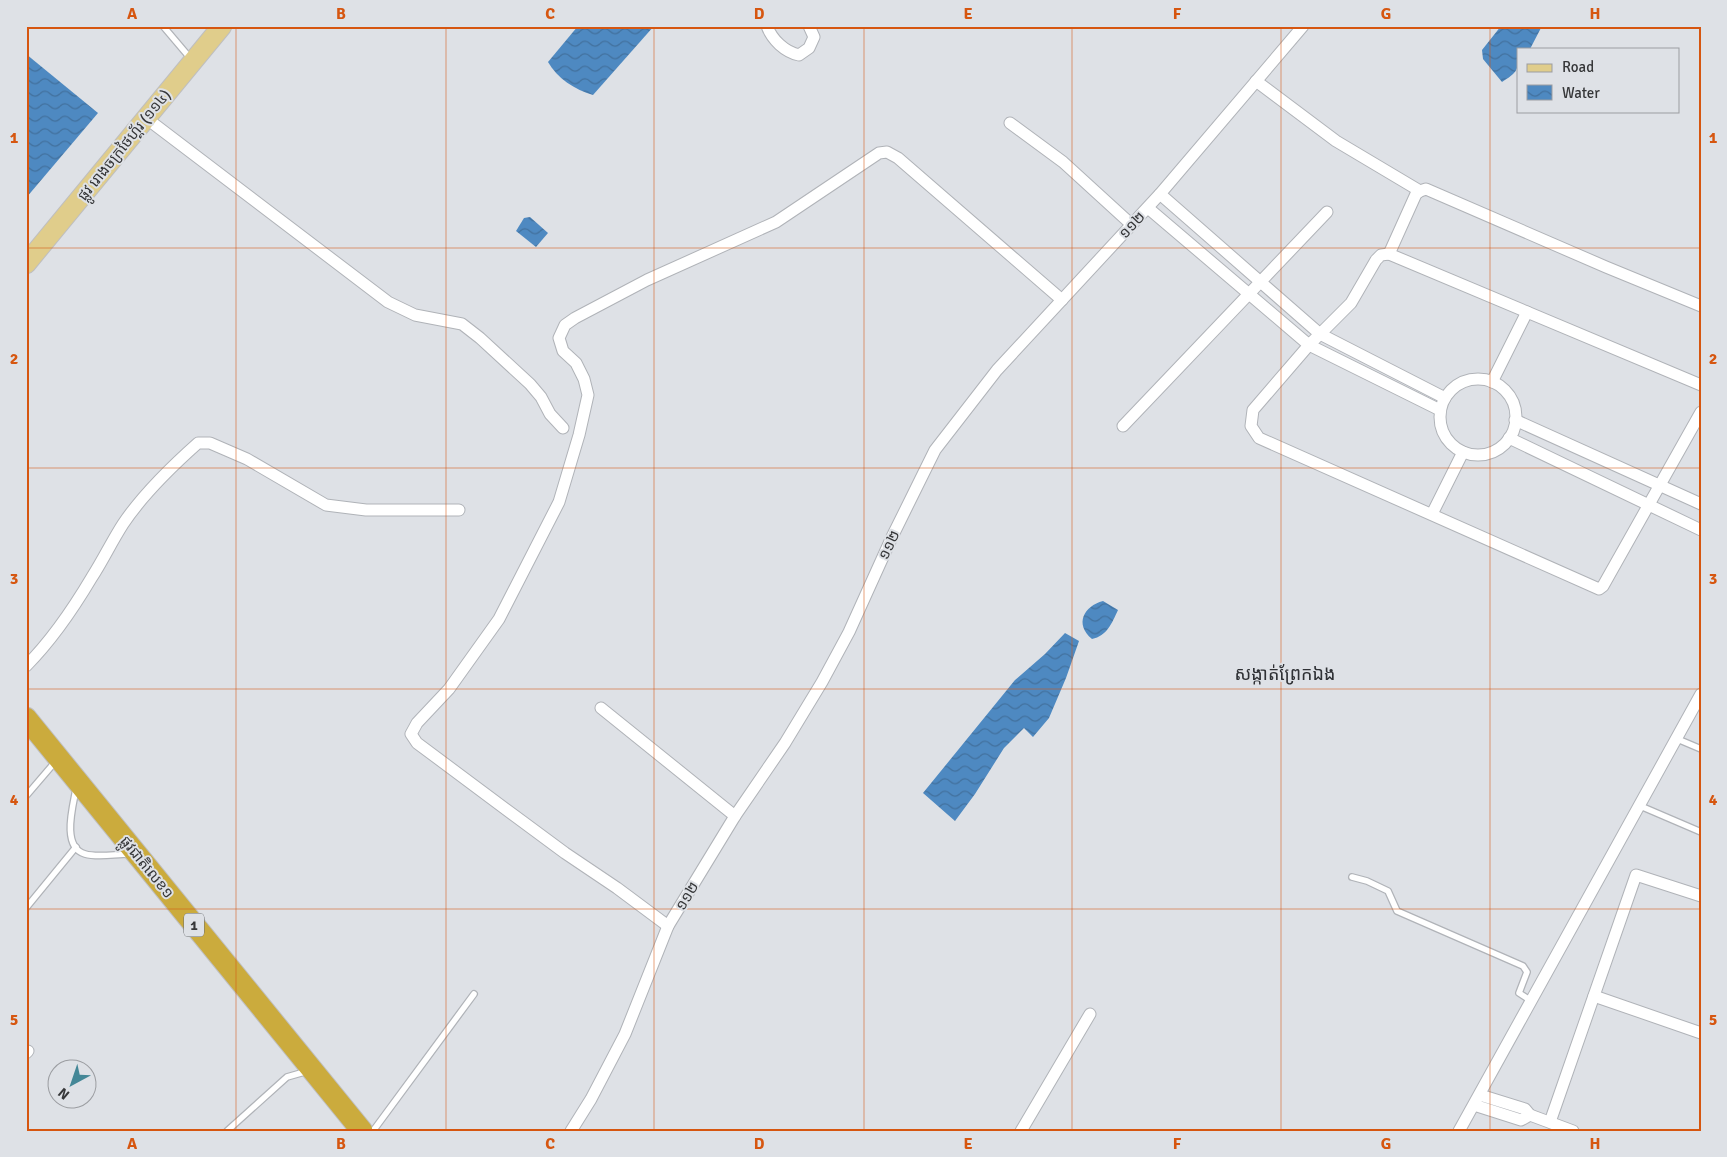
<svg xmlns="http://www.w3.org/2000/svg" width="1727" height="1157" font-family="Signika,'Noto Sans Khmer',sans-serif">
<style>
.water{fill:url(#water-waves)}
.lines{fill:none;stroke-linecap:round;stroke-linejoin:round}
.lane-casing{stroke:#b0b3b8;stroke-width:8}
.street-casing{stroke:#b0b3b8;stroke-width:13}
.primary-casing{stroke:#bfbfc0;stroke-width:21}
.highway-casing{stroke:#bfbfc0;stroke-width:23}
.lane{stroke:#fff;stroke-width:5.5}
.street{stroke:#fff;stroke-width:11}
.primary{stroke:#e0cd8b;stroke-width:19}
.highway{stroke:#cbab3d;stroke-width:21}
.grid{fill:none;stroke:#d65610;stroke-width:1;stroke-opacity:0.55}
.labels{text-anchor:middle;stroke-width:4;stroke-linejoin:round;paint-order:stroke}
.shield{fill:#dee1e6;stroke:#686a6d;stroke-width:1}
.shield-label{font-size:14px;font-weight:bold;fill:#363739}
.street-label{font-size:15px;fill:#363739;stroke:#dee1e6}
.quarter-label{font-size:18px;fill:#2f3135;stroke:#dee1e6}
.neatline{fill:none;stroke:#d65610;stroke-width:2}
.grid-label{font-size:16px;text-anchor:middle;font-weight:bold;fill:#d65610}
</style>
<defs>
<pattern id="water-waves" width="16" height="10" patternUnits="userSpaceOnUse" patternTransform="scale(1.25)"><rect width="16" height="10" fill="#4e89c1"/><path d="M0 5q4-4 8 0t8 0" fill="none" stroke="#42719e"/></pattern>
</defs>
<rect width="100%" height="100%" fill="#dee1e6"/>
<g class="water">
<path d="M578,26H654L593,95C575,90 557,78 548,62Z"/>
<path d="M1501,26H1542L1530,49H1518C1518,69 1520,71 1502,82L1483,59L1482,50Z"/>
<polygon points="26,54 98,113 26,198"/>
<polygon points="530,217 548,233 536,247 516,231 524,218"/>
<path d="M1103,601L1118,610C1112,623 1107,636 1092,639C1074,624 1084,606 1103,601Z"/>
<polygon points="1065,633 1079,641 1066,678 1049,718 1033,737 1024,728 1004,748 975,794 955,821 923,793 1015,680 1045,654"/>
</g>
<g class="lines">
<defs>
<g id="lane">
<polyline points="163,26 191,59"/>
<polyline points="1675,738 1701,749"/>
<path d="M76,789C73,806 61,847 85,854C98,858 115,854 129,854"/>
<polyline points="26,796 56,761"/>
<polyline points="1638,805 1701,832"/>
<polyline points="1352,877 1367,881 1388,891 1397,911 1523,966 1527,972 1519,993 1530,1000"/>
<polyline points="26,908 76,847"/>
<polyline points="227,1131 287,1077 308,1071"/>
<polyline points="373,1131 474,994"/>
</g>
<g id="street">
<path d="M767,26C772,40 785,52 799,55L809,48L814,37L809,26"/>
<polyline points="1256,81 1336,141 1420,191"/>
<polyline points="146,118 388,302 415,315 462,324 480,338 530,384 541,397 550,414 563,428"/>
<polyline points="1010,123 1063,162 1132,225"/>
<polyline points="1160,194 1320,334 1445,398"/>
<polyline points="1148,208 1309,345 1440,410"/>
<polyline points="1389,254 1416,194 1420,191 1426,189 1606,267 1701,306"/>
<circle cx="1478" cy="417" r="38"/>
<polyline points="1492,382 1527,312"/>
<polyline points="1701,385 1389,254 1381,255 1376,260 1351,303 1309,345 1253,410 1251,426 1259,438 1599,589 1603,586 1701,412"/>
<polyline points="1515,420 1701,504"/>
<polyline points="1123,426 1327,212"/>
<polyline points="1509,438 1701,530"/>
<polyline points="1432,514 1463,452"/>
<path d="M26,666C52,640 73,609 92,577C103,560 112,541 123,524C143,494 171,467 198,443H210L247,459L326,505L366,510H459"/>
<polyline points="601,708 735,816"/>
<polyline points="668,926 617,888 565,853 515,816 417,743 411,734 417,723 449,689 499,619 559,502 579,435 588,395 584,379 576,363 563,351 559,338 565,325 575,318 647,280 776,222 879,153 887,152 898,158 1062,300"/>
<polyline points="1594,996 1701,1033"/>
<polyline points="26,1053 28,1051"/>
<polyline points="1474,1105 1521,1120 1530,1115 1525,1109 1480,1095"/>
<polyline points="1530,1115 1573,1131"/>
<polyline points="1550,1122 1636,875 1701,896"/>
<polyline points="571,1131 591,1099 625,1034 668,926 735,816 785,743 822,682 849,632 892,537 935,450 997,370 1160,194 1303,26"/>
<polyline points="1021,1131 1090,1014"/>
<polyline points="1459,1131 1701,694"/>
</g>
<polyline id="primary" points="26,264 222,26"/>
<polyline id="highway" points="26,718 362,1131"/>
</defs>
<use href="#lane" class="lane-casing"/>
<use href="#street" class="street-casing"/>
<use href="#primary" class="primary-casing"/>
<use href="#highway" class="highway-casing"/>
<use href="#lane" class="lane"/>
<use href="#street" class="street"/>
<use href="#primary" class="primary"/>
<use href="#highway" class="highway"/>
</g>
<path class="grid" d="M236,26V1131M446,26V1131M654,26V1131M864,26V1131M1072,26V1131M1281,26V1131M1490,26V1131M26,248H1701M26,468H1701M26,689H1701M26,909H1701"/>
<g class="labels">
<rect class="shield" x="184" y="913.5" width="20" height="23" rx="4"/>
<g class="shield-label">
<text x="194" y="930">1</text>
</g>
<g class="street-label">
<text transform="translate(124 145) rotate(-51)" y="5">ផ្លូវ រោងចក្រថៃហ្គ័រ (១១៤)</text>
<text transform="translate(1132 225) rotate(-47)" y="5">១១២</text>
<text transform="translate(889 545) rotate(-65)" y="5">១១២</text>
<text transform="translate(147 867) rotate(51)" y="5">ផ្លូវជាតិលេខ១</text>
<text transform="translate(687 896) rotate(-59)" y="5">១១២</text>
</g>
<g class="quarter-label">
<text x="1285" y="680">សង្កាត់ព្រែកឯង</text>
</g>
</g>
<rect width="1727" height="1157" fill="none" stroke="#dee1e6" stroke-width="55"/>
<rect x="1517" y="48" width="162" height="65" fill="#dee1e6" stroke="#9b9da1"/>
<rect x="1527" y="64" width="25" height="8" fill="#e0cd8b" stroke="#9b9da1"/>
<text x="1562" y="72" font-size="15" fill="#363739">Road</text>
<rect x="1527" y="85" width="25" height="15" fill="url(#water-waves)" stroke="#9b9da1"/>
<text x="1562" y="98" font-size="15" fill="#363739">Water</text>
<g transform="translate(72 1084) rotate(220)"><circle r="24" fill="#dee1e6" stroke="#9b9da1"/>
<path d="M0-4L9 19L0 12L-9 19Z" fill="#448797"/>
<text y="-8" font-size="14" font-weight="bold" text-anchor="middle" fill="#363739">N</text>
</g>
<rect x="28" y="28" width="1672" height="1102" class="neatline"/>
<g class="grid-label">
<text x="132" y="19">A</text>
<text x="341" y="19">B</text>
<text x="550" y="19">C</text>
<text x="759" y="19">D</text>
<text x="968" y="19">E</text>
<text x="1177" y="19">F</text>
<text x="1386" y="19">G</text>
<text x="1595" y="19">H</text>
<text x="14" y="143">1</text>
<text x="1713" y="143">1</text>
<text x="14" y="364">2</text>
<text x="1713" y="364">2</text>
<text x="14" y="584">3</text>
<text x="1713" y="584">3</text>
<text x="14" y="805">4</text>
<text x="1713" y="805">4</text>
<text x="14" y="1025">5</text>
<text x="1713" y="1025">5</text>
<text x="132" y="1149">A</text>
<text x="341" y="1149">B</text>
<text x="550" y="1149">C</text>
<text x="759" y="1149">D</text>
<text x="968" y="1149">E</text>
<text x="1177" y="1149">F</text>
<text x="1386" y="1149">G</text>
<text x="1595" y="1149">H</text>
</g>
</svg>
